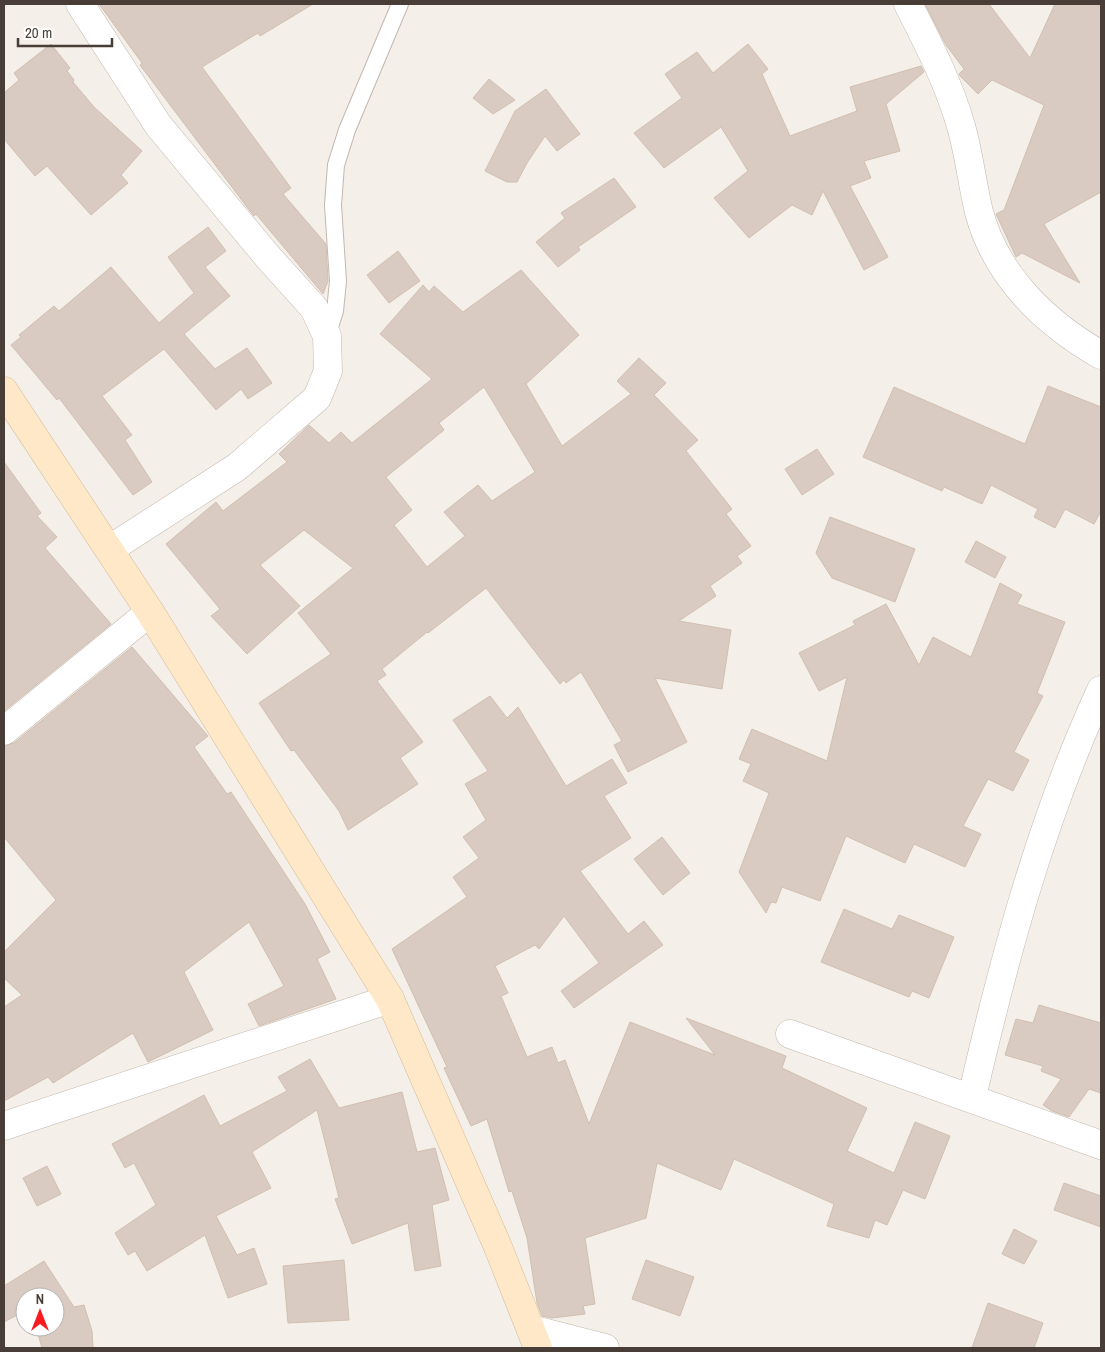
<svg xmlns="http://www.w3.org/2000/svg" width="1105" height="1352" font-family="'Archivo Narrow',sans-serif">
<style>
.building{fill:#d9cbc1;stroke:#d1bfb1;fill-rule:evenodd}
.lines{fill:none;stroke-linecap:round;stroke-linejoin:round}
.lane-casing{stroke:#c3b8ae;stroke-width:18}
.street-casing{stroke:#c3b8ae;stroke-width:29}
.secondary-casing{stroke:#d4ba99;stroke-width:29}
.lane{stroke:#fff;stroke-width:16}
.street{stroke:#fff;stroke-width:28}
.secondary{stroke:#fee8c8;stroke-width:28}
</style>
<rect width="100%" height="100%" fill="#f4efe8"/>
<g class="building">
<polygon points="99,4 313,4 260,36 258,33 202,67 291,188 283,194 326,244 328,281 323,294 256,214 254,216 247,207 140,65 142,63"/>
<polygon points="925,4 989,4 1030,58 1055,4 1101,4 1101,192 1044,224 1080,283 1022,253 1016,257 996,214 1004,210 1044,105 992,80 978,94 960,76 959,74 964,69 946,45"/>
<polygon points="51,44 70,68 67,71 74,80 73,82 94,107 142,151 121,175 128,183 91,215 47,166 35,176 4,139 4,93 19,80 14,73"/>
<polygon points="748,44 768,69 762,74 790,136 857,111 850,87 921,66 924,72 886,104 900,151 864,161 871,178 850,186 888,257 864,270 823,191 812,215 792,205 749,238 714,198 748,171 721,127 664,168 634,133 682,98 665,74 697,52 713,73"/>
<polygon points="489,79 515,100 493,114 473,98"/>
<polygon points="546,89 580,134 557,151 545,136 527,163 517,182 507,182 485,171 515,111"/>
<polygon points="614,178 636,207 578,247 580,250 558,267 536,242 565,218 561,213"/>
<polygon points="208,227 226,251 205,267 230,296 184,334 215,369 247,348 272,383 248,399 241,389 216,410 164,349 102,396 132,435 125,440 152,482 133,495 59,398 57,400 11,345 21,337 19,335 54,306 59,311 111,267 159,323 194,293 168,257"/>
<polygon points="398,251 420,281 389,303 367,275"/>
<path d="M521,270L579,335L526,384L562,446L631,394L617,381L639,358L666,383L654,395L698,440L686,451L732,509L726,514L751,546L737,556L742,563L710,586L716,596L679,621L731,630L722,689L655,678L687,742L628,772L614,745L622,741L581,672L566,683L564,680L560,684L486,588L428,633L427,632L382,669L386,675L377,681L423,742L400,758L418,784L348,830L339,811L294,750L291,751L259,703L331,654L298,613L353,568L304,530L260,565L300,606L247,654L211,616L220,609L166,544L216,502L223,511L287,462L279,454L309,425L329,443L341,432L352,443L432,379L380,334L423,285L429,292L434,286L463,312ZM484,387L535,472L492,501L478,485L444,512L465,536L427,567L394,525L412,510L386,477L444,430L439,423Z"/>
<polygon points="1048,386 1101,407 1101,511 1094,524 1065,509 1055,528 1034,517 1038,509 991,485 982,504 944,487 942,491 863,457 894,387 1025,444"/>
<polygon points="817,449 834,474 802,495 785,469"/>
<polygon points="4,462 41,513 37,516 57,537 45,548 111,624 4,711"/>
<polygon points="830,517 915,549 895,602 832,578 816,553"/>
<polygon points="976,541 1006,557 995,578 965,562"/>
<polygon points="1000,583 1022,595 1017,604 1065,622 1037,693 1043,696 1014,752 1029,760 1013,791 988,779 963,826 981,834 965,867 914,844 905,863 846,836 820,901 782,887 776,903 771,902 766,913 739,872 769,793 743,781 751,764 739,759 752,729 827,761 847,677 819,691 799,653 855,625 853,621 886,604 919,665 933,637 971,657"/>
<polygon points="132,647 208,736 194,747 227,794 231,792 305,904 330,952 317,959 336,999 259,1026 248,1004 284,986 249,922 184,972 213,1030 148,1062 133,1033 53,1083 48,1077 4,1101 4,1007 22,995 4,978 4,952 56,900 4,837 4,746 14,743"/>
<polygon points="490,696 507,718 518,707 566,786 612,759 627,783 604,796 631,838 580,871 628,934 644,921 663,945 574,1008 561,991 599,963 564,916 539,949 535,945 495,966 508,993 501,996 527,1057 552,1047 558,1063 565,1060 589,1124 630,1022 715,1055 686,1018 786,1056 782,1068 867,1108 847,1151 894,1173 915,1122 950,1136 925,1199 903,1190 887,1225 875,1220 869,1238 827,1226 834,1204 734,1159 721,1190 657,1163 646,1218 585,1238 595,1304 583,1306 585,1314 552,1318 542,1316 537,1303 527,1238 512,1191 509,1192 487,1119 471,1126 444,1068 447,1067 392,949 467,897 453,877 479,858 463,837 486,820 465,784 488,771 453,720"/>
<polygon points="662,837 690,873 663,895 634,859"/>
<polygon points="844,909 892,929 899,915 954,937 929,998 912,991 909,997 821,962"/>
<polygon points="1039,1005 1101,1023 1101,1093 1089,1089 1069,1117 1052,1111 1043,1105 1061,1079 1041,1071 1043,1066 1005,1055 1016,1019 1033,1023"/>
<polygon points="310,1059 339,1108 402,1092 417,1152 435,1148 449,1200 432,1205 441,1266 415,1271 408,1223 352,1244 335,1199 339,1198 317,1110 252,1152 271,1188 216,1216 237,1255 254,1248 267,1284 228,1298 205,1235 147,1271 135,1251 128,1255 115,1233 156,1205 134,1163 125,1168 112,1144 204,1095 220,1126 287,1091 278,1077"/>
<polygon points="47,1166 61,1194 37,1206 23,1178"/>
<polygon points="1064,1183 1101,1196 1101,1227 1054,1210"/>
<polygon points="1014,1229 1037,1241 1024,1264 1002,1254"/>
<polygon points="344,1260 349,1320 288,1323 283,1266"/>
<polygon points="646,1260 694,1277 680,1316 632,1299"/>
<polygon points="44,1261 74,1307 84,1305 92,1331 93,1348 42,1348 36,1327 55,1327 55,1297 25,1297 25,1311 4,1322 4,1286"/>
<polygon points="988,1303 1043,1323 1034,1348 972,1348"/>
</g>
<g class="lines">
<defs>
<polyline id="lane" points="327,336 335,311 338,281 333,205 336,165 347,130 400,4"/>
<g id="street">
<polyline points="80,4 158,125 268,257 314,308 327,336 328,371 317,398 237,467 110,549"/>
<path d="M908,4C928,43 949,84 961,126C969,154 972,183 979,212C996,276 1045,323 1101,355"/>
<polyline points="4,731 150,612"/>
<polyline points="790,1034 1101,1145"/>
<path d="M972,1097C1004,958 1041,820 1101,690"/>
<polyline points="4,1126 390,999"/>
<polyline points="531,1329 605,1348"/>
</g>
<polyline id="secondary" points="4,391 150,612 390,999 498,1247 538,1348"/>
</defs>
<use href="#lane" class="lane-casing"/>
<use href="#street" class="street-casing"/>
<use href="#secondary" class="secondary-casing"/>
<use href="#lane" class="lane"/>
<use href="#street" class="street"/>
<use href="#secondary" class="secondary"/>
</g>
<rect width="1105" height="1352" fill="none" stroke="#483e37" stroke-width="10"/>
<g transform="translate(40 1312)"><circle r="24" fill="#ffffff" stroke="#b6b2af"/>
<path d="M0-4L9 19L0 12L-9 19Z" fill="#f91a1f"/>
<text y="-8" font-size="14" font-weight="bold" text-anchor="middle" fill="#483e37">N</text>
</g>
<path d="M18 38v8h94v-8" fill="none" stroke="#483e37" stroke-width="2.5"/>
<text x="25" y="38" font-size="15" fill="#483e37" stroke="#ffffff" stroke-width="4" paint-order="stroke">20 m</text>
</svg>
